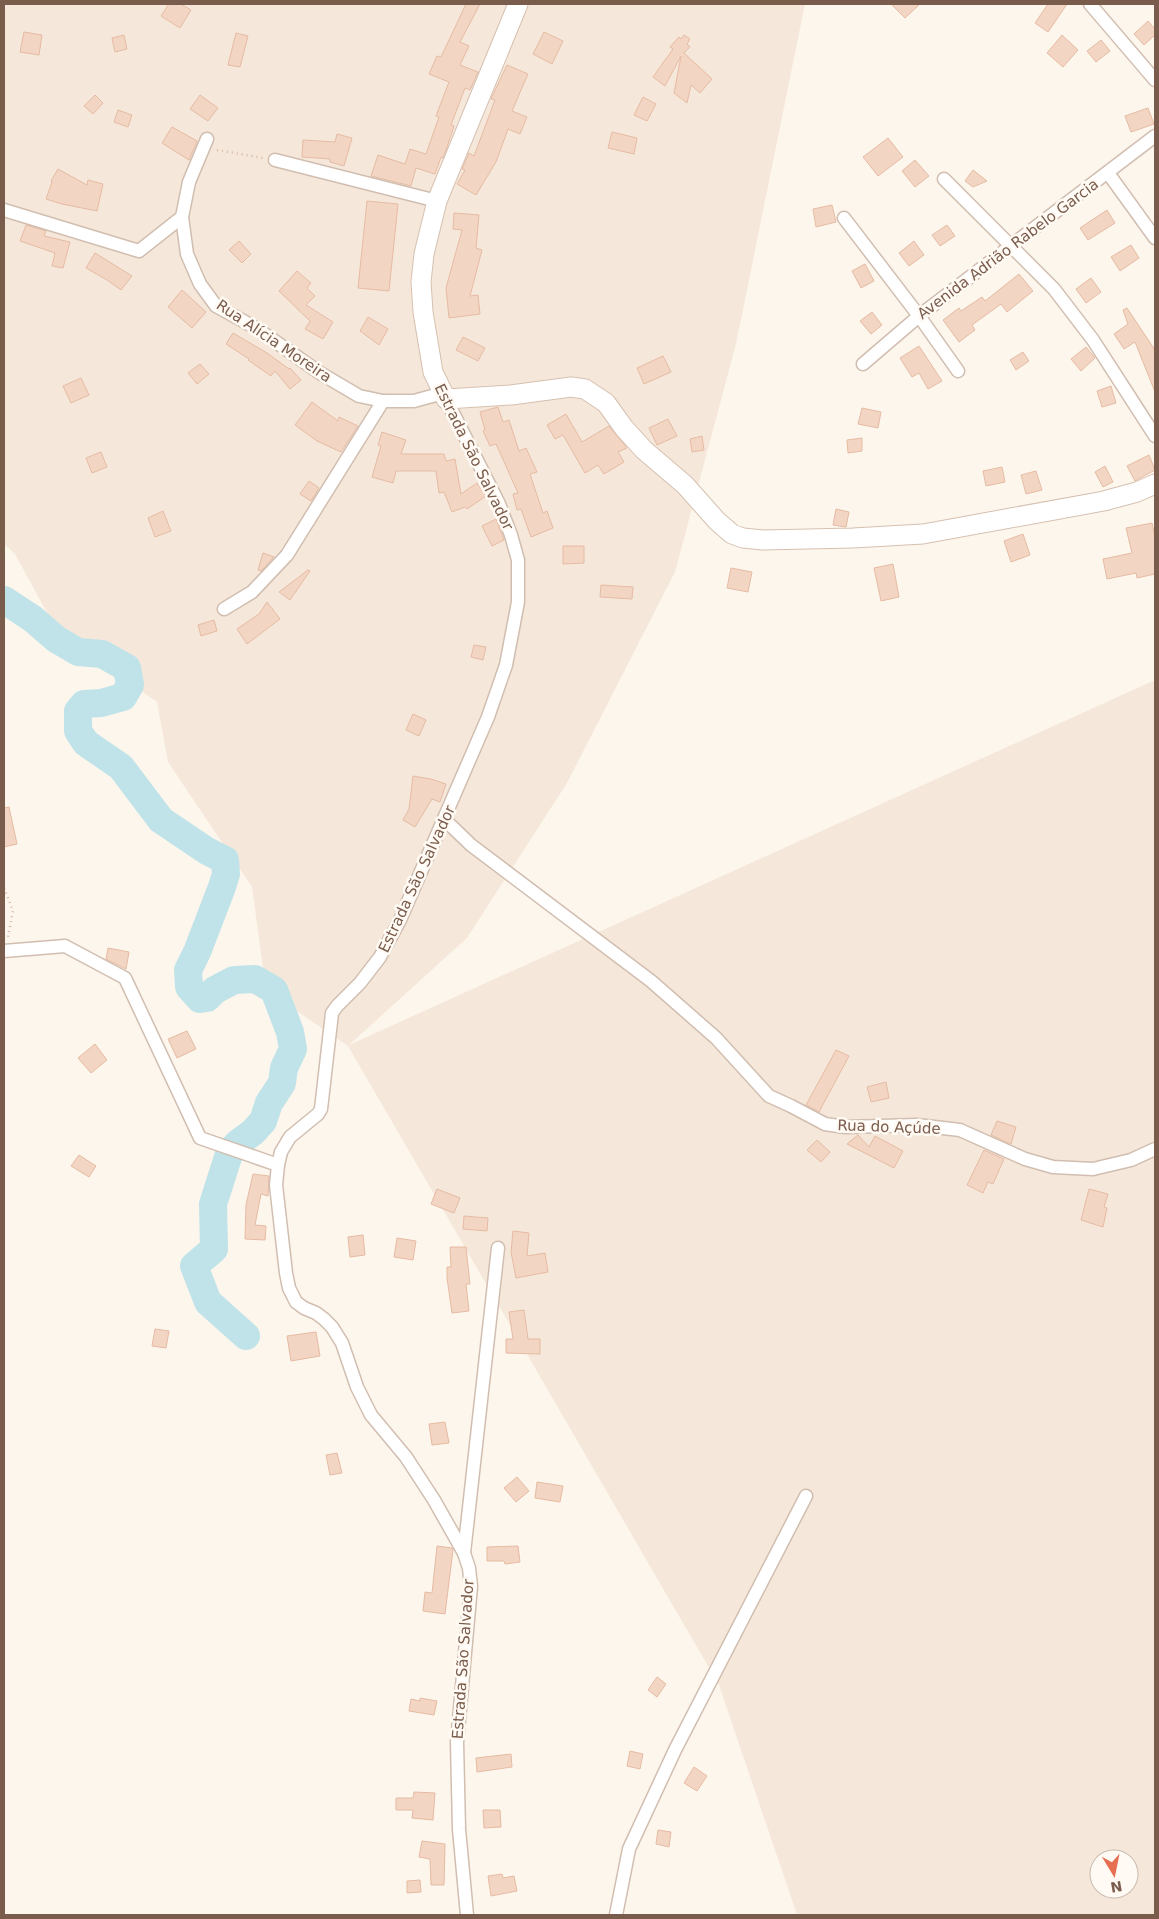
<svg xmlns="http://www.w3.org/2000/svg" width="1159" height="1919" font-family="'DejaVu Sans',sans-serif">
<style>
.residential{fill:#f5e8da;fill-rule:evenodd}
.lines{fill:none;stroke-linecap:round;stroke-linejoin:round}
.river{stroke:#bfe3e8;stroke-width:28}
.building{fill:#f3d5c3;stroke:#e6bba3}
.street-casing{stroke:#d1beb0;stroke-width:15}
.secondary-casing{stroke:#d6c0b0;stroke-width:21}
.path{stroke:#d9b8a5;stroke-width:2.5;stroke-dasharray:1 4;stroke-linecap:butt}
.street{stroke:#fff;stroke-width:12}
.secondary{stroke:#fff;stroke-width:19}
.labels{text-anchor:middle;stroke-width:5;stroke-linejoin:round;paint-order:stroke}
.street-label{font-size:15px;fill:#7a5c4d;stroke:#fffaf3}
</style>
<rect width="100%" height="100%" fill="#fdf6ec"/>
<path class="residential" d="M4,4H805L736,344L675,572L567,783L467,938L349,1045L1155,680V1915H797L719,1685L348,1046L266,990L252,887L168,762L157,702L58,633L15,554L4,544ZM1099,1859H1129V1889H1099Z"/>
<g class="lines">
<polyline class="river" points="4,600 33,619 56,639 78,652 102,654 127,668 130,685 123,697 101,703 84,704 78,711 78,731 86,743 121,767 161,820 207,851 225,860 226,874 222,887 197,952 188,970 189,987 200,999 207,998 215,990 234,980 255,979 274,990 290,1032 293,1049 284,1068 282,1083 269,1103 263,1121 253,1132 237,1144 229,1154 213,1204 214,1249 194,1266 208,1302 246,1336"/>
</g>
<g class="building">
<polygon points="169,4 181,4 191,10 180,28 161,16"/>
<polygon points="466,4 480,4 460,42 469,46 460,65 478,72 470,90 465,88 451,125 454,126 446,150 443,158 441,157 435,174 416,168 411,186 371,176 378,155 405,164 410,149 426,154 439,117 436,116 449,82 429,74 437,56 441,57"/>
<polygon points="891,4 920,4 905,18"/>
<polygon points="1048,4 1067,4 1048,32 1035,23"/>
<polygon points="1148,21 1155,29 1155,35 1144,45 1134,34"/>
<polygon points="24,32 42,35 39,55 20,52"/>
<polygon points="544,32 563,41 552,64 533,54"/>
<polygon points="236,33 248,36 240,67 228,65"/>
<polygon points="124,35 127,49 115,52 112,38"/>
<polygon points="684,35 690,39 687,44 690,47 684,53 712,79 700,93 691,85 687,103 674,93 681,56 665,86 653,77 673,49 670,47 679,37 681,39"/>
<polygon points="1062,35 1078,50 1063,67 1047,53"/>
<polygon points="1101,40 1110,51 1096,62 1087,51"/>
<polygon points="507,65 528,74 512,111 527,117 520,134 508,129 496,162 476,195 457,184 465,170 462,169 469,153 474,156 495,100 491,99"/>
<polygon points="95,95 103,103 93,114 84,106"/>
<polygon points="200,95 218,108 208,121 190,109"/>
<polygon points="643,97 656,104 647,121 634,115"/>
<polygon points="1148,108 1154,124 1131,132 1125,116"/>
<polygon points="118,110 132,115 128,127 114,122"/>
<polygon points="172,127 197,141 189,160 162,143"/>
<polygon points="612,132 637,138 634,154 608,148"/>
<polygon points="337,134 352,138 344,166 330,162 330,159 302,157 303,140 335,142"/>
<polygon points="888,138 903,157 878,176 863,157"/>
<polygon points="915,160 929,176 915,187 902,171"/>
<polygon points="58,169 87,185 88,180 103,184 97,211 62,204 46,199 52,182 51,181"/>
<polygon points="973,170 987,181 973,187 965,181"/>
<polygon points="367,201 398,204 389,291 358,288"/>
<polygon points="832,205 836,222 816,227 813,209"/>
<polygon points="1107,210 1115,223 1088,240 1080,228"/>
<polygon points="454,213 479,215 476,248 482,250 470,296 478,295 480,314 449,318 446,288 462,230 453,229"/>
<polygon points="26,225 46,231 44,236 70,242 63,268 52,266 55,253 20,241"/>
<polygon points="947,225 955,236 940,246 932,235"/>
<polygon points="239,241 251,254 242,263 229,250"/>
<polygon points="914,241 924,255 909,266 899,253"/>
<polygon points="1131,245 1139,258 1120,271 1111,257"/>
<polygon points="95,253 132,276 121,290 107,280 86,268"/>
<polygon points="865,264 874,281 861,288 852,271"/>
<polygon points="297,271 311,283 307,288 315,296 306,305 333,322 323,339 305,329 310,321 279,291"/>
<polygon points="1019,274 1033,291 1007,312 1001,304 972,325 975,330 959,342 943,320 959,308 961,311 982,297 985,301"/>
<polygon points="1091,278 1101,292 1086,303 1076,289"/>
<polygon points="182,290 206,312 192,328 168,307"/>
<polygon points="1127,308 1155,350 1155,392 1135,342 1124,349 1114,334 1128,324 1123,310"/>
<polygon points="872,312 882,325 871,334 860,321"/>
<polygon points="368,317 388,329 379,345 360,331"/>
<polygon points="233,333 267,353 289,369 290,368 301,380 290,389 275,371 271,376 248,360 249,359 226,344"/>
<polygon points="463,337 485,348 478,361 456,350"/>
<polygon points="919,346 942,381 928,389 919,373 912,377 900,358"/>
<polygon points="1086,347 1095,358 1081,371 1071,359"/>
<polygon points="1023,352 1029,361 1016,370 1010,360"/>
<polygon points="663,356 671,372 644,384 637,368"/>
<polygon points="200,364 209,374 197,384 188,373"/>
<polygon points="81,378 89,395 71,403 63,386"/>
<polygon points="1111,386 1116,403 1102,407 1097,391"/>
<polygon points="312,402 338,421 339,417 358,426 341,452 317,441 295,425"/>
<polygon points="498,407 503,422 509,420 519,451 526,448 537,472 530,474 543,513 547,511 553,528 531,537 521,509 517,510 513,494 518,493 496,444 490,446 483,431 485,430 480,412"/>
<polygon points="862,408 881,412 878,428 858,424"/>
<polygon points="566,414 582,442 609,426 627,448 618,452 624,462 604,474 598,465 585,473 563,435 555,439 547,425"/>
<polygon points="668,419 677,436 657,445 649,428"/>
<polygon points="382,432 406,440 401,454 444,454 446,461 455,459 461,494 477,483 486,496 467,509 465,507 452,512 444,492 439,493 436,471 396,471 393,483 372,477 381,446 378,445"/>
<polygon points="702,436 704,450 692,452 690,439"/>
<polygon points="862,438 862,451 848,453 847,440"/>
<polygon points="101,452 107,467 92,473 86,458"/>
<polygon points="1149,455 1155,470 1135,481 1127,466"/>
<polygon points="1105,466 1113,482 1103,487 1095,472"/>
<polygon points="1002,467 1005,482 986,486 983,471"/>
<polygon points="1036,471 1042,490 1026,494 1021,475"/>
<polygon points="309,481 319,488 311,501 300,494"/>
<polygon points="836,509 849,512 846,527 833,525"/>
<polygon points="163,511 171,531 155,537 148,518"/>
<polygon points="496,519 504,540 492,546 482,526"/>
<polygon points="1152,523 1155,537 1155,574 1137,578 1136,573 1107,579 1103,559 1132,553 1126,528"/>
<polygon points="1023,534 1030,555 1011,562 1004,541"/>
<polygon points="563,546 584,546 584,563 563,564"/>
<polygon points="263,553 274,557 261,571 258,570"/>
<polygon points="893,564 899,597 881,601 874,568"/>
<polygon points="731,568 752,572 748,592 727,588"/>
<polygon points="308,570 310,571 290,600 279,592"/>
<polygon points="601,585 633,587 632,599 600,597"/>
<polygon points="267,602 280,619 247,644 237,629 259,614"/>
<polygon points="214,620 217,631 201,636 198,625"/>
<polygon points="474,645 486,647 483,660 471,657"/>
<polygon points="413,714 426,720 419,736 406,730"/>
<polygon points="413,776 431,779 446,784 440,802 432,799 415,827 403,820 409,809"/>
<polygon points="9,807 17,844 4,847 4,808"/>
<polygon points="108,948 129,952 126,969 106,959"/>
<polygon points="187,1031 196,1049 177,1058 168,1039"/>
<polygon points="95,1044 107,1060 91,1073 78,1058"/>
<polygon points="836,1050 849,1056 819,1112 806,1105"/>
<polygon points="886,1082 889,1098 871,1102 867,1087"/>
<polygon points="997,1121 1016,1127 1011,1144 991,1135"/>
<polygon points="858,1135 869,1147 875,1136 903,1151 894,1168 847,1144"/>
<polygon points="817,1140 830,1152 821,1162 807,1150"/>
<polygon points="984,1150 1004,1159 993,1184 988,1182 983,1193 967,1185"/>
<polygon points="79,1155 96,1166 89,1177 71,1166"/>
<polygon points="253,1174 269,1176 268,1196 261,1194 255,1225 266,1226 265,1240 245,1239 246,1205"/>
<polygon points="437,1189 460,1198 454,1213 431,1204"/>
<polygon points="1089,1189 1108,1194 1104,1207 1107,1208 1103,1227 1081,1220"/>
<polygon points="464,1216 488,1218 487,1231 463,1229"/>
<polygon points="513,1231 529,1233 527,1256 545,1253 548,1272 516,1278 511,1252"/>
<polygon points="363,1235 365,1255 350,1257 348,1237"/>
<polygon points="397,1238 416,1241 413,1260 394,1257"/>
<polygon points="450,1247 466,1247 470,1284 466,1284 469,1311 452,1313 447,1278 447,1267 451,1267"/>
<polygon points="524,1310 528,1339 540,1339 540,1354 506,1353 506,1339 513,1339 509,1312"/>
<polygon points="155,1329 169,1331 166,1348 152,1346"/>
<polygon points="316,1332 320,1356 291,1361 287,1336"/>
<polygon points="445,1422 449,1443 432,1445 429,1424"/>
<polygon points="337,1453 342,1473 330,1475 326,1455"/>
<polygon points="517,1477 529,1491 516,1502 504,1488"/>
<polygon points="537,1482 563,1486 560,1502 535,1498"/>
<polygon points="437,1546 452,1548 453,1550 445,1614 423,1611 425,1592 432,1593"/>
<polygon points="518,1546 520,1562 505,1564 504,1561 487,1561 487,1547"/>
<polygon points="657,1677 666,1684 657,1697 648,1690"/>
<polygon points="420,1698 437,1701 434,1715 409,1711 411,1699 420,1701"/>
<polygon points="630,1751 643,1754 640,1769 627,1766"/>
<polygon points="511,1754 512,1767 477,1772 476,1758"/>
<polygon points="694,1767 707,1776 697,1791 684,1783"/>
<polygon points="414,1792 435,1793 433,1820 412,1818 413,1810 396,1810 396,1798 413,1798"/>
<polygon points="483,1810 500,1810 501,1827 484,1828"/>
<polygon points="658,1830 671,1832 669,1847 656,1844"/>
<polygon points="422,1841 445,1844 444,1885 431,1885 430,1859 419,1857"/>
<polygon points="502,1874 503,1878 514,1876 517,1891 491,1896 488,1876"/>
<polygon points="420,1880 421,1892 407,1893 407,1881"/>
</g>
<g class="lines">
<defs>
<g id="street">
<polyline points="1090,4 1155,80"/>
<polyline points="207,139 189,182 182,217 187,254 200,284 216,306 256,328 320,373 359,396 383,401 414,401 443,393"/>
<polyline points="275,160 437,201"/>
<polyline points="1108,173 1155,238"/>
<polyline points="944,179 1054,289 1093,340 1155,436"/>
<polyline points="4,210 139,251 182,217"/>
<polyline points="844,218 919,316 958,371"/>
<polyline points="863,364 919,316 1155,136"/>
<polyline points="446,399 499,504 511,535 518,560 518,602 506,665 488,717 400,920 380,957 360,983 337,1006 332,1013 321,1109 318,1114 290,1137 281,1152 278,1165 276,1185 286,1273 289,1288 296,1302 304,1308 316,1313 324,1319 332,1327 342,1343 357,1387 371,1415 406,1457 434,1500 464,1553 469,1568 471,1586 457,1742 459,1829 467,1915"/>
<polyline points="224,609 252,592 287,555 383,401"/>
<polyline points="445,820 471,845 651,981 716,1038 769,1096 791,1106 825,1124 845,1127 917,1125 960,1130 1025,1159 1053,1167 1093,1169 1131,1160 1155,1149"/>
<polyline points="4,951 65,946 125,978 200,1138 278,1165"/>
<polyline points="464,1553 498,1248"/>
<polyline points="616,1915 629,1849 675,1750 806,1496"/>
</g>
<polyline id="secondary" points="518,4 437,201 424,254 421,282 423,312 433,372 446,399 511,395 571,387 585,389 606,403 624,428 644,450 685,485 717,521 732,534 743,538 763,540 853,538 923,534 1104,501 1137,492 1155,484"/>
</defs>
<use href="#street" class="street-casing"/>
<use href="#secondary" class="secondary-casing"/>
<g class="path">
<polyline points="217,150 263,158"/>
<polyline points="4,888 13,911 8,937"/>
</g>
<use href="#street" class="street"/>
<use href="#secondary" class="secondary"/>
</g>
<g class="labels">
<g class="street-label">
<text transform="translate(1008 249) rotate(-37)" y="5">Avenida Adrião Rabelo Garcia</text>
<text transform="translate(274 341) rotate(34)" y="5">Rua Alícia Moreira</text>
<text transform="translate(474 457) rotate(64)" y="5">Estrada São Salvador</text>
<text transform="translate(417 879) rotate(-65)" y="5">Estrada São Salvador</text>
<text transform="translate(889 1127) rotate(2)" y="5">Rua do Açúde</text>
<text transform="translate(463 1659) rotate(-86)" y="5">Estrada São Salvador</text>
</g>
</g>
<rect width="1159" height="1919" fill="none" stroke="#7a5c4d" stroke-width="10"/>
<g transform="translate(1114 1874) rotate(170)"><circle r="24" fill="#fffaf3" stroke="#cabbb1"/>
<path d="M0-4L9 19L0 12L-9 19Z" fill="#e76f51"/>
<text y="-8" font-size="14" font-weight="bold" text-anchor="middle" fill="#7a5c4d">N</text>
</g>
</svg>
